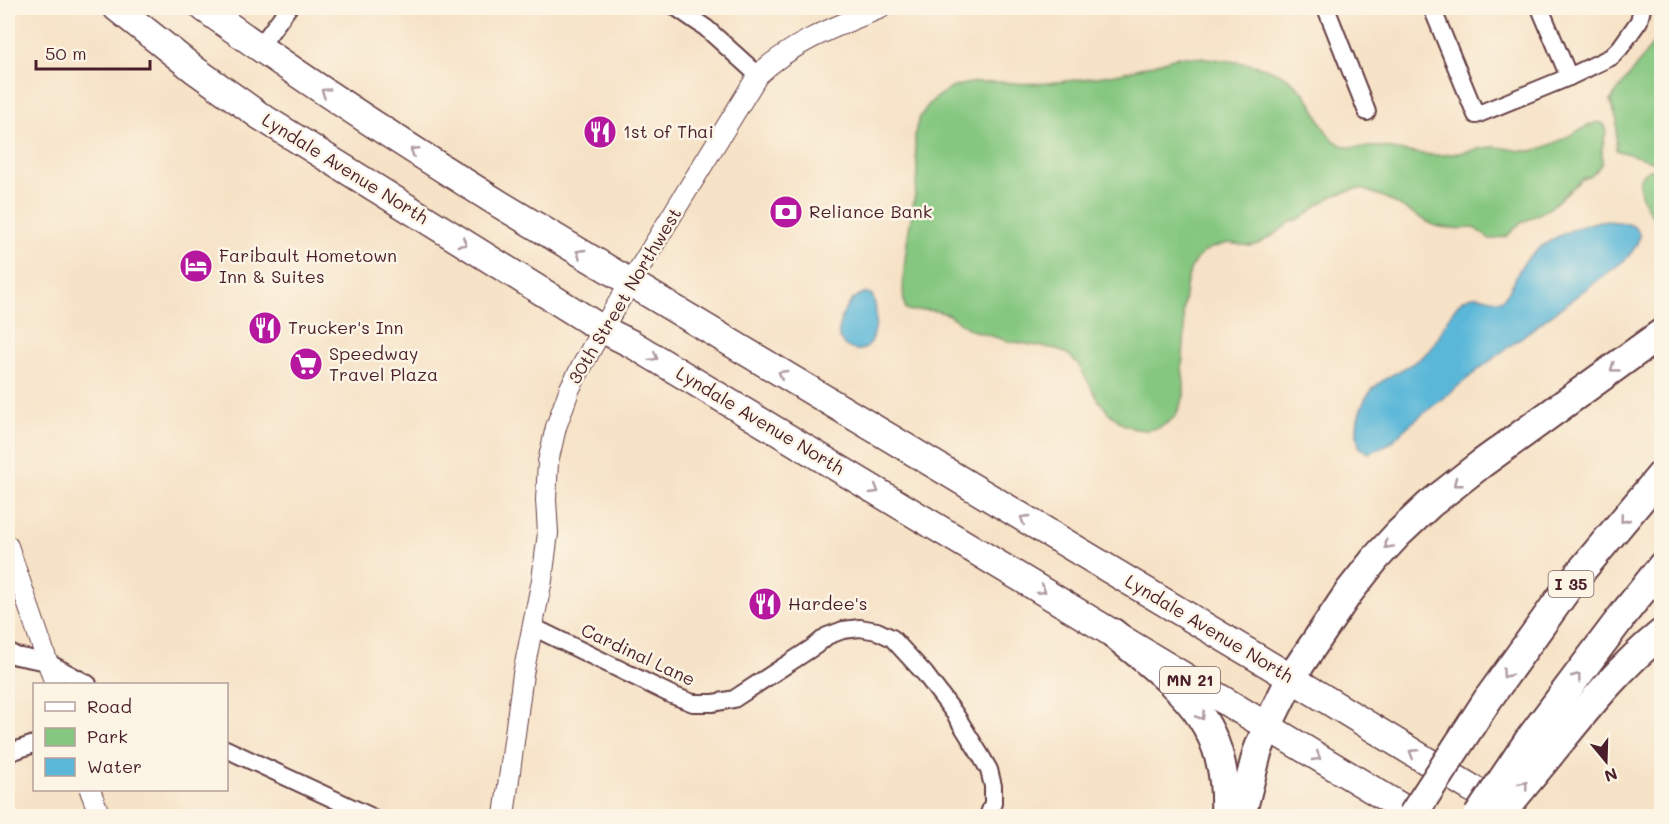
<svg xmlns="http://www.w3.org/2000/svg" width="1669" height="824" font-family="Mali,sans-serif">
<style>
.green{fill:#85c780;stroke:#687356;stroke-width:1.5}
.water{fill:#5ab7d8;stroke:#526b82;stroke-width:1.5}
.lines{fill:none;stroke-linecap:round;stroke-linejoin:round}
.minor-casing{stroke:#643c42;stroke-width:20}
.tertiary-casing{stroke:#643c42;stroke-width:22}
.trunk-casing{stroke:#643c42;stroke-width:30}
.motorway-casing{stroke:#643c42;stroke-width:32}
.minor{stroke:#fff;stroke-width:16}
.tertiary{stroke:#fff;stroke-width:20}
.trunk{stroke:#fff;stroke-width:27}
.motorway{stroke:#fff;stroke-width:28}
.motorway-bridge-casing{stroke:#643c42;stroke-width:32;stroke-linecap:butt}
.motorway-bridge{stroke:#fff;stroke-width:28}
.oneway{stroke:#ae9aa0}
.labels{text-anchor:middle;stroke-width:5;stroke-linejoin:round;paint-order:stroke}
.shield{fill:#fcf5e5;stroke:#7f5f63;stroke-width:1.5}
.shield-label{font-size:16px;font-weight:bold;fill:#4a1f2b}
.poi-label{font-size:18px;fill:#4a1f2b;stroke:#fcf5e5;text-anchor:start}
.street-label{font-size:18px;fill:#4a1f2b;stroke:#fcf5e5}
</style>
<rect width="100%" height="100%" fill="#fcf5e5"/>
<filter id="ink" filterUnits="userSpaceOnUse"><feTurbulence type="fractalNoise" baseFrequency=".0167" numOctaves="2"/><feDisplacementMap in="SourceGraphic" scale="12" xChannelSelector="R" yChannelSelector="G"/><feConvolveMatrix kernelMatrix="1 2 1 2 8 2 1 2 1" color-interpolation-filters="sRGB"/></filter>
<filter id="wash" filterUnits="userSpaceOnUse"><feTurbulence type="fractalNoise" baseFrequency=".008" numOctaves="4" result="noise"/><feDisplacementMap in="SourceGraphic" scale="24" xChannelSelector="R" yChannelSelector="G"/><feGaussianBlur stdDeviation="1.35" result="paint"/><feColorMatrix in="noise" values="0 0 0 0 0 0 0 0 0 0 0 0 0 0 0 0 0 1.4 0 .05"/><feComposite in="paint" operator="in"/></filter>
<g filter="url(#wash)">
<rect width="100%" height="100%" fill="#f6e2c6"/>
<g class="green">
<polygon points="1661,33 1661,164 1616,150 1617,120 1610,101"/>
<path d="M1177,57C1201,56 1259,63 1280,74C1291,80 1301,88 1308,98C1318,112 1322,133 1338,143C1350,151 1364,146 1378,147C1397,149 1417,155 1437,155C1457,156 1476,147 1495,147C1509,147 1522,154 1536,150C1558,145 1577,129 1598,122L1604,124L1606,132L1602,148V163L1596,171L1591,176L1582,179L1550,208L1521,223L1507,236L1496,239H1490L1474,228L1453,229L1435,226L1384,197L1362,189H1355L1333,196L1318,205L1304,217L1291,222L1275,234L1258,244L1250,246L1228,243L1211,248L1203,253L1195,261L1190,270L1186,287L1183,312L1185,333L1182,367L1184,383V396L1176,415L1169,422L1158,428L1147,430L1135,429L1123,424L1110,414L1099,401L1078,364L1069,355L1057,349L1008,341L971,330L947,314L937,311L924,310L911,311L906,309C898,290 910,222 914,200C916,190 917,178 917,168C916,147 910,130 924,111C933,97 949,87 965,84C992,78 1020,86 1047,83C1070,81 1093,78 1115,74C1136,71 1156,63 1177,57Z"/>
<path d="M1656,169L1661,170V228C1650,214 1621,172 1656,169Z"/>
</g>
<g class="water">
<path d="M1600,221C1631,221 1655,227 1626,259L1487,363L1408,426L1390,443L1369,453L1360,448C1356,437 1356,423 1360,412C1362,406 1364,400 1368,395C1383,373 1414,369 1431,348C1442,335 1450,307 1465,299C1479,291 1488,301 1501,300C1512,292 1515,275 1523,264C1539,242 1575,227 1600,221Z"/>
<path d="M864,293L871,294C880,306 878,352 858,350C849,350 844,346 839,338C837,321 847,299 864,293Z"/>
</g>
</g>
<g filter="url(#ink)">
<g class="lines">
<defs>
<g id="minor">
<polyline points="677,8 706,28 758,75"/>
<polyline points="1326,8 1367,112"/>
<polyline points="1432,8 1476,115 1569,77 1611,57 1620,48 1639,21 1642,8"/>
<polyline points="1540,8 1569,77"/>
<polyline points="259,48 288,8"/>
<polyline points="533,627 672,695 693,703 713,703 734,699 815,646 827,636 843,630 860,628 877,631 892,638 925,674 955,714 981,756 989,770 993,786 993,803 988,816"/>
<polyline points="8,652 16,656 47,662 88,684"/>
<polyline points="226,749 370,816"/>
<polyline points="8,753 34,744"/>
</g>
<g id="tertiary">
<polyline points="8,546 55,684"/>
<polyline points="90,790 100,816"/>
<path d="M504,816L523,674L542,580L548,533L546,500L548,462L556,427L570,388L602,329L758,75C793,42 837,26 881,8"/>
</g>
<g id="trunk">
<polyline points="117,8 195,70 260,116 602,329 632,344 1416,816"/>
<path d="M204,8C300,78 400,142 501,205L1291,678L1481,794"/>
</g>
<g id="motorway">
<path d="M1113,633C1180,689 1229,719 1225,816"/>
<polyline points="1488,699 1572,582 1662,474"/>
<polyline points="1529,740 1626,611 1662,566"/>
<path d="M1550,754C1585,711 1618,668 1662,633"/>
<polyline points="1241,816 1257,753 1267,727 1291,678 1349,592 1375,559 1399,533 1430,504 1481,464 1662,333"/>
</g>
</defs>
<use href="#minor" class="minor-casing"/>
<use href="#tertiary" class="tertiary-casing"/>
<use href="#trunk" class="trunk-casing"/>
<use href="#motorway" class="motorway-casing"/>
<use href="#minor" class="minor"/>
<use href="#tertiary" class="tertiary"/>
<use href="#trunk" class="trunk"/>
<use href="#motorway" class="motorway"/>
<defs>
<g id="motorway-bridge">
<polyline points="1412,816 1488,699"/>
<polyline points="1478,816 1529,740"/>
<polyline points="1499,816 1550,754"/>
</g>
</defs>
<use href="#motorway-bridge" class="motorway-bridge-casing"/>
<use href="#motorway-bridge" class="motorway-bridge"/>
</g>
<defs><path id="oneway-chevron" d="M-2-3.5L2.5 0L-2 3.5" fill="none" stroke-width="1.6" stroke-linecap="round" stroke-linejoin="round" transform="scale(1.5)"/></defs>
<g class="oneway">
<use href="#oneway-chevron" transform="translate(325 92) rotate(-146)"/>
<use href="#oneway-chevron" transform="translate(414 151) rotate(-148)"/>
<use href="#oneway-chevron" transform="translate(463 243) rotate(31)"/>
<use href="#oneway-chevron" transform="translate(580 253) rotate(-149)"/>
<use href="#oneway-chevron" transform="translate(654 357) rotate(31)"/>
<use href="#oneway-chevron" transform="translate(1614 368) rotate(144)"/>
<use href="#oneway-chevron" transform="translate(782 374) rotate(-149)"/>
<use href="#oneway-chevron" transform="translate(1457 483) rotate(142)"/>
<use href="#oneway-chevron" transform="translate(875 490) rotate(31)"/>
<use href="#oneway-chevron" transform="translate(1024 519) rotate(-149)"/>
<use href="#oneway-chevron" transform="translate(1624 519) rotate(129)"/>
<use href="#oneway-chevron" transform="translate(1388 545) rotate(133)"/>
<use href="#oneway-chevron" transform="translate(1042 590) rotate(31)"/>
<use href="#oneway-chevron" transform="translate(1506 674) rotate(125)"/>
<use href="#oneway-chevron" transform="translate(1577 677) rotate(-53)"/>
<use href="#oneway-chevron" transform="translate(1201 716) rotate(57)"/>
<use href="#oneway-chevron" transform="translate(1413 753) rotate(-148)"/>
<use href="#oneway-chevron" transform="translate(1317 757) rotate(31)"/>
<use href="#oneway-chevron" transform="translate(1524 785) rotate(-51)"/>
</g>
</g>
<defs>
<symbol id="restaurant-disc" viewBox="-11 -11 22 22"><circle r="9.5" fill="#b5179e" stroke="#fcf5e5"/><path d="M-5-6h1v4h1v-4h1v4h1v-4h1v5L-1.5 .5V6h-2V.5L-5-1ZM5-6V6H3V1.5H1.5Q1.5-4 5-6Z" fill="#fff"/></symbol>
<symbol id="bank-disc" viewBox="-11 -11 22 22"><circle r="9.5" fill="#b5179e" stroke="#fcf5e5"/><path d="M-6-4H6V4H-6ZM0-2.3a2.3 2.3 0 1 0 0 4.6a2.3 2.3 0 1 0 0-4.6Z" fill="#fff"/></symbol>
<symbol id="hotel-disc" viewBox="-11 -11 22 22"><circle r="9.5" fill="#b5179e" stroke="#fcf5e5"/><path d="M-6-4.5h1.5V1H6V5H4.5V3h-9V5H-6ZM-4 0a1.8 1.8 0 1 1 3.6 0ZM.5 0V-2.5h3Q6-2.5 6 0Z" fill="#fff"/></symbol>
<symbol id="supermarket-disc" viewBox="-11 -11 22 22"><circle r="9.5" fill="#b5179e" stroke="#fcf5e5"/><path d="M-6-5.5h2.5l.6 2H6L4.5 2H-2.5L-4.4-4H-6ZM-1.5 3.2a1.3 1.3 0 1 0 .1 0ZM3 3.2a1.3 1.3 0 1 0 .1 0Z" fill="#fff"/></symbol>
</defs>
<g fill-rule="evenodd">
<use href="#restaurant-disc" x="581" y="113" width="38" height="38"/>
<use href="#bank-disc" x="767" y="193" width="38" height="38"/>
<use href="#hotel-disc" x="177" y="247" width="38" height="38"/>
<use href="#restaurant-disc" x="246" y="309" width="38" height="38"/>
<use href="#supermarket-disc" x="287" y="345" width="38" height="38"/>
<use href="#restaurant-disc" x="746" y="585" width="38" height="38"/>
</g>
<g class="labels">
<g class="shield">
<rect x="1548.5" y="571" width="45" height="26" rx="4.5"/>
<rect x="1160" y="667" width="60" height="26" rx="4.5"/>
</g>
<g class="shield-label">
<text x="1571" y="590">I 35</text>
<text x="1190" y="686">MN 21</text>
</g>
<g class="poi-label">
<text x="623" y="138">1st of Thai</text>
<text x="809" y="218">Reliance Bank</text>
<text x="219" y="262">Faribault Hometown<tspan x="219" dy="21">Inn &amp; Suites</tspan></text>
<text x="288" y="334">Trucker's Inn</text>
<text x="329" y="360">Speedway<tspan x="329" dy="21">Travel Plaza</tspan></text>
<text x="788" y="610">Hardee's</text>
</g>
<g class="street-label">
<text transform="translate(345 169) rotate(32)" y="6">Lyndale Avenue North</text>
<text transform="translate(625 296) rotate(-59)" y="6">30th Street Northwest</text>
<text transform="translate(760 421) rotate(31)" y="6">Lyndale Avenue North</text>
<text transform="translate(1209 629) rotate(31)" y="6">Lyndale Avenue North</text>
<text transform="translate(638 655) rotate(25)" y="6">Cardinal Lane</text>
</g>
</g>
<rect width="1669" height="824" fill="none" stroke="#fcf5e5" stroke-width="30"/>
<rect x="33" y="683" width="195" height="108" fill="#fcf5e5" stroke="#b59f9b" stroke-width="1.5"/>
<rect x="45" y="702" width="30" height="9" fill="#ffffff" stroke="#b59f9b" stroke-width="1.5"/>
<text x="87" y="713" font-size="18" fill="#4a1f2b">Road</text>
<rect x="45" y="728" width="30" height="18" fill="#85c780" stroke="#b59f9b" stroke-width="1.5"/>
<text x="87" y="743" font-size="18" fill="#4a1f2b">Park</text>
<rect x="45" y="758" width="30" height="18" fill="#5ab7d8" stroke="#b59f9b" stroke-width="1.5"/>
<text x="87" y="773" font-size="18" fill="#4a1f2b">Water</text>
<g transform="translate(1606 761) rotate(161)" stroke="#fcf5e5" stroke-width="4.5" paint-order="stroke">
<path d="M0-4.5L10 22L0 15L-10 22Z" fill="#4a1f2b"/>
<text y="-9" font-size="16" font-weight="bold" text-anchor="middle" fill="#4a1f2b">N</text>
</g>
<path d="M36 60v9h114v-9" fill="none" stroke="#4a1f2b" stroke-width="3"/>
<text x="45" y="60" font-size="18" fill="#4a1f2b" stroke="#fcf5e5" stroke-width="4.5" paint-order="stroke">50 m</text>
</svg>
